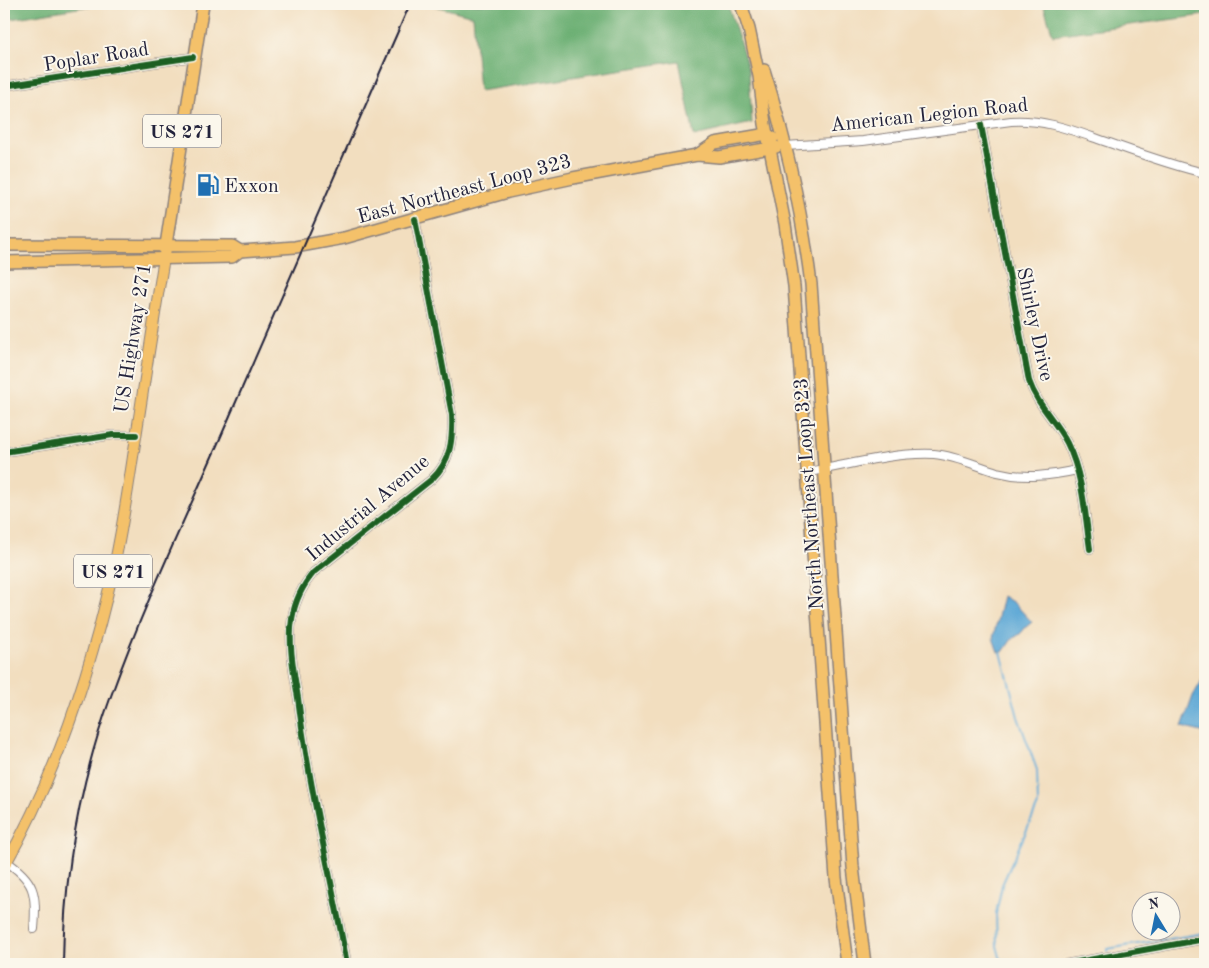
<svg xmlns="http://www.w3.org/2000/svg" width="1209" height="968" font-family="'Old Standard TT',serif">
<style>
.forest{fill:#6db074;stroke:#486958}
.water{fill:#5ea9d6;stroke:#406688}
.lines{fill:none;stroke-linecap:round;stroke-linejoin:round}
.stream{stroke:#5ea9d6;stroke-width:2}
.minor-casing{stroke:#8a807d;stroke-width:10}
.major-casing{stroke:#8a807d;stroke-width:12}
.highway-casing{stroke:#8a807d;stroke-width:14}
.minor{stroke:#fff;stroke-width:8}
.major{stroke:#f4c16a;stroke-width:10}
.highway{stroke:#f4c16a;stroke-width:11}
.rail{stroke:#22223b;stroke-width:2}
.cycleway-casing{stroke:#fbf7ec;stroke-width:9}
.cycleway{stroke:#1b5e20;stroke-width:6}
.labels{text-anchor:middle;stroke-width:4;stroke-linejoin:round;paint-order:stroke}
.shield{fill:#fbf7ec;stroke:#636270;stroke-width:1}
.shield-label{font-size:19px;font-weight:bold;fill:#22223b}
.street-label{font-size:20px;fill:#22223b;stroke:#fbf7ec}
.poi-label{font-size:20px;fill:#22223b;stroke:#fbf7ec;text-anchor:start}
</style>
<rect width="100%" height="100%" fill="#fbf7ec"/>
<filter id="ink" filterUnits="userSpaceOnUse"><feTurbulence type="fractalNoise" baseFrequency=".02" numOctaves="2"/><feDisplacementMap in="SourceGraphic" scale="10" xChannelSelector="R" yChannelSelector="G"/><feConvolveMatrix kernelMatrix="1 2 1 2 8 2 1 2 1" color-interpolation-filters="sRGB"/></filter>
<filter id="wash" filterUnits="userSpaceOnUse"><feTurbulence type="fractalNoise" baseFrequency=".0096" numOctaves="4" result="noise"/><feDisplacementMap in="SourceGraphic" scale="20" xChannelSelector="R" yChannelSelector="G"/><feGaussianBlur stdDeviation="1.12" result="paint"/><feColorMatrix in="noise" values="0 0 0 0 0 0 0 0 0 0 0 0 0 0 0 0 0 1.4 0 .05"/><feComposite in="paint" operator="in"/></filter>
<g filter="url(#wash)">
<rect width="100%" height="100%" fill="#f2debf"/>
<g class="forest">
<polygon points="4,4 102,4 4,20"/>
<polygon points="427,4 728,4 749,71 752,123 694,136 679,61 479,91 473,16"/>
<polygon points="1043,4 1204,4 1205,15 1053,35"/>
</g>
<g class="water">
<polygon points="1003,596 1014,603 1032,622 1026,627 1020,634 1012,639 1003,652 998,652 993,638"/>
<polygon points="1205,675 1205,733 1182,727 1193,696"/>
</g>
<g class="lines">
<g class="stream">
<polyline points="1001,652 1018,717 1037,770 1038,805 1002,885 996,914 997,946 1002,964"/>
<polyline points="1107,951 1107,949 1205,933"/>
</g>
</g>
</g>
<g filter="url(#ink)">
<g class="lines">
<defs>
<g id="minor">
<polyline points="4,86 193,57"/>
<path d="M981,125L1029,381C1037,405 1056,421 1067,443C1083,475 1085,514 1090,549"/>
<path d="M785,146L863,141L1011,121C1042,119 1069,129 1098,139C1133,151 1169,165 1205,173"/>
<polyline points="4,452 113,435 136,435"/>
<path d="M809,472C848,465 894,452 934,454C956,456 977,466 997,472C1024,479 1050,476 1077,470"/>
<path d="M4,860C35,880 37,893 34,929"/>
<path d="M347,964C331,876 309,788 298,698C294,673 288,644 292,619C295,600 302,586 314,572L432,479C451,461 453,439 452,415L415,219"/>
<polyline points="1066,964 1205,939"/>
</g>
<path id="major" d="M4,867C56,776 90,673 113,571C123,527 129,482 136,437C145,378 154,318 164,258"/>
<g id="highway">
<polyline points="741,4 749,29 759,76 765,124 785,224 794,286 836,878 847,964"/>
<path d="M764,70C786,140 802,212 811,284L853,867L865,964"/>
<polyline points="697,155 715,143 767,134 773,138"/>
<polyline points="4,245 232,246 240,251"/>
<polyline points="164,258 203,4"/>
<polyline points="4,262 232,257 240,251 295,247 344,238 508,192 573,178 697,155 719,157 776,147"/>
</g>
</defs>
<use href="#minor" class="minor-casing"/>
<use href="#major" class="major-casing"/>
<use href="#highway" class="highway-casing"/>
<use href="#minor" class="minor"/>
<use href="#major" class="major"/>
<use href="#highway" class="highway"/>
<path class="rail" d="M63,964C64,874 80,781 111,696C143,607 184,521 222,434C284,291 347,147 410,4"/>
<defs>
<g id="cycleway">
<polyline points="4,86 193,57"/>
<path d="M981,125L1029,381C1037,405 1056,421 1067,443C1083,475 1085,514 1090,549"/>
<polyline points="4,452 113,435 136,435"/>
<path d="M347,964C331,876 309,788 298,698C294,673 288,644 292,619C295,600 302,586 314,572L432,479C451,461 453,439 452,415L415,219"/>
<polyline points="1066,964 1205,939"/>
</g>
</defs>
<use href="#cycleway" class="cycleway-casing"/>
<use href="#cycleway" class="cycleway"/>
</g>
</g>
<defs>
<symbol id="fuel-bare" viewBox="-9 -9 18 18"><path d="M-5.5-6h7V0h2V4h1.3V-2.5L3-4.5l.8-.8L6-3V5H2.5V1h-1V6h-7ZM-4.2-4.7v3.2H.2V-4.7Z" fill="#1f6fb2" stroke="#fbf7ec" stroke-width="2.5" paint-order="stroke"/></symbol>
</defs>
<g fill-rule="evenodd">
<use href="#fuel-bare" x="192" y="169" width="32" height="32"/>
</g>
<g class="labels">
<g class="shield">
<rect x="143" y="114.5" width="78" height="33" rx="4"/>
<rect x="74" y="554.5" width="78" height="33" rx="4"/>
</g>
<g class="shield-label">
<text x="182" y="138">US 271</text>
<text x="113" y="578">US 271</text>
</g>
<g class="street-label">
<text transform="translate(96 56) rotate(-9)" y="7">Poplar Road</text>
<text transform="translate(929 114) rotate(-6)" y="7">American Legion Road</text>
<text transform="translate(464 188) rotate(-15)" y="7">East Northeast Loop 323</text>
<text transform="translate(1036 324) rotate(78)" y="7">Shirley Drive</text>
<text transform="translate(132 338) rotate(-81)" y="7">US Highway 271</text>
<text transform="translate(808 494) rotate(-94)" y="7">North Northeast Loop 323</text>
<text transform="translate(367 507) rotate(-40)" y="7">Industrial Avenue</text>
</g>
<g class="poi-label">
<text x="224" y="192">Exxon</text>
</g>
</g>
<rect width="1209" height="968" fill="none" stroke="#fbf7ec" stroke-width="20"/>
<g transform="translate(1156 916) rotate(350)"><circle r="24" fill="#fbf7ec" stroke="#a4a2a5"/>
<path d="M0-4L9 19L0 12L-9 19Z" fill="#1f6fb2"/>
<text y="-8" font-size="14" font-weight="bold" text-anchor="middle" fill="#22223b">N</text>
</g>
</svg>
